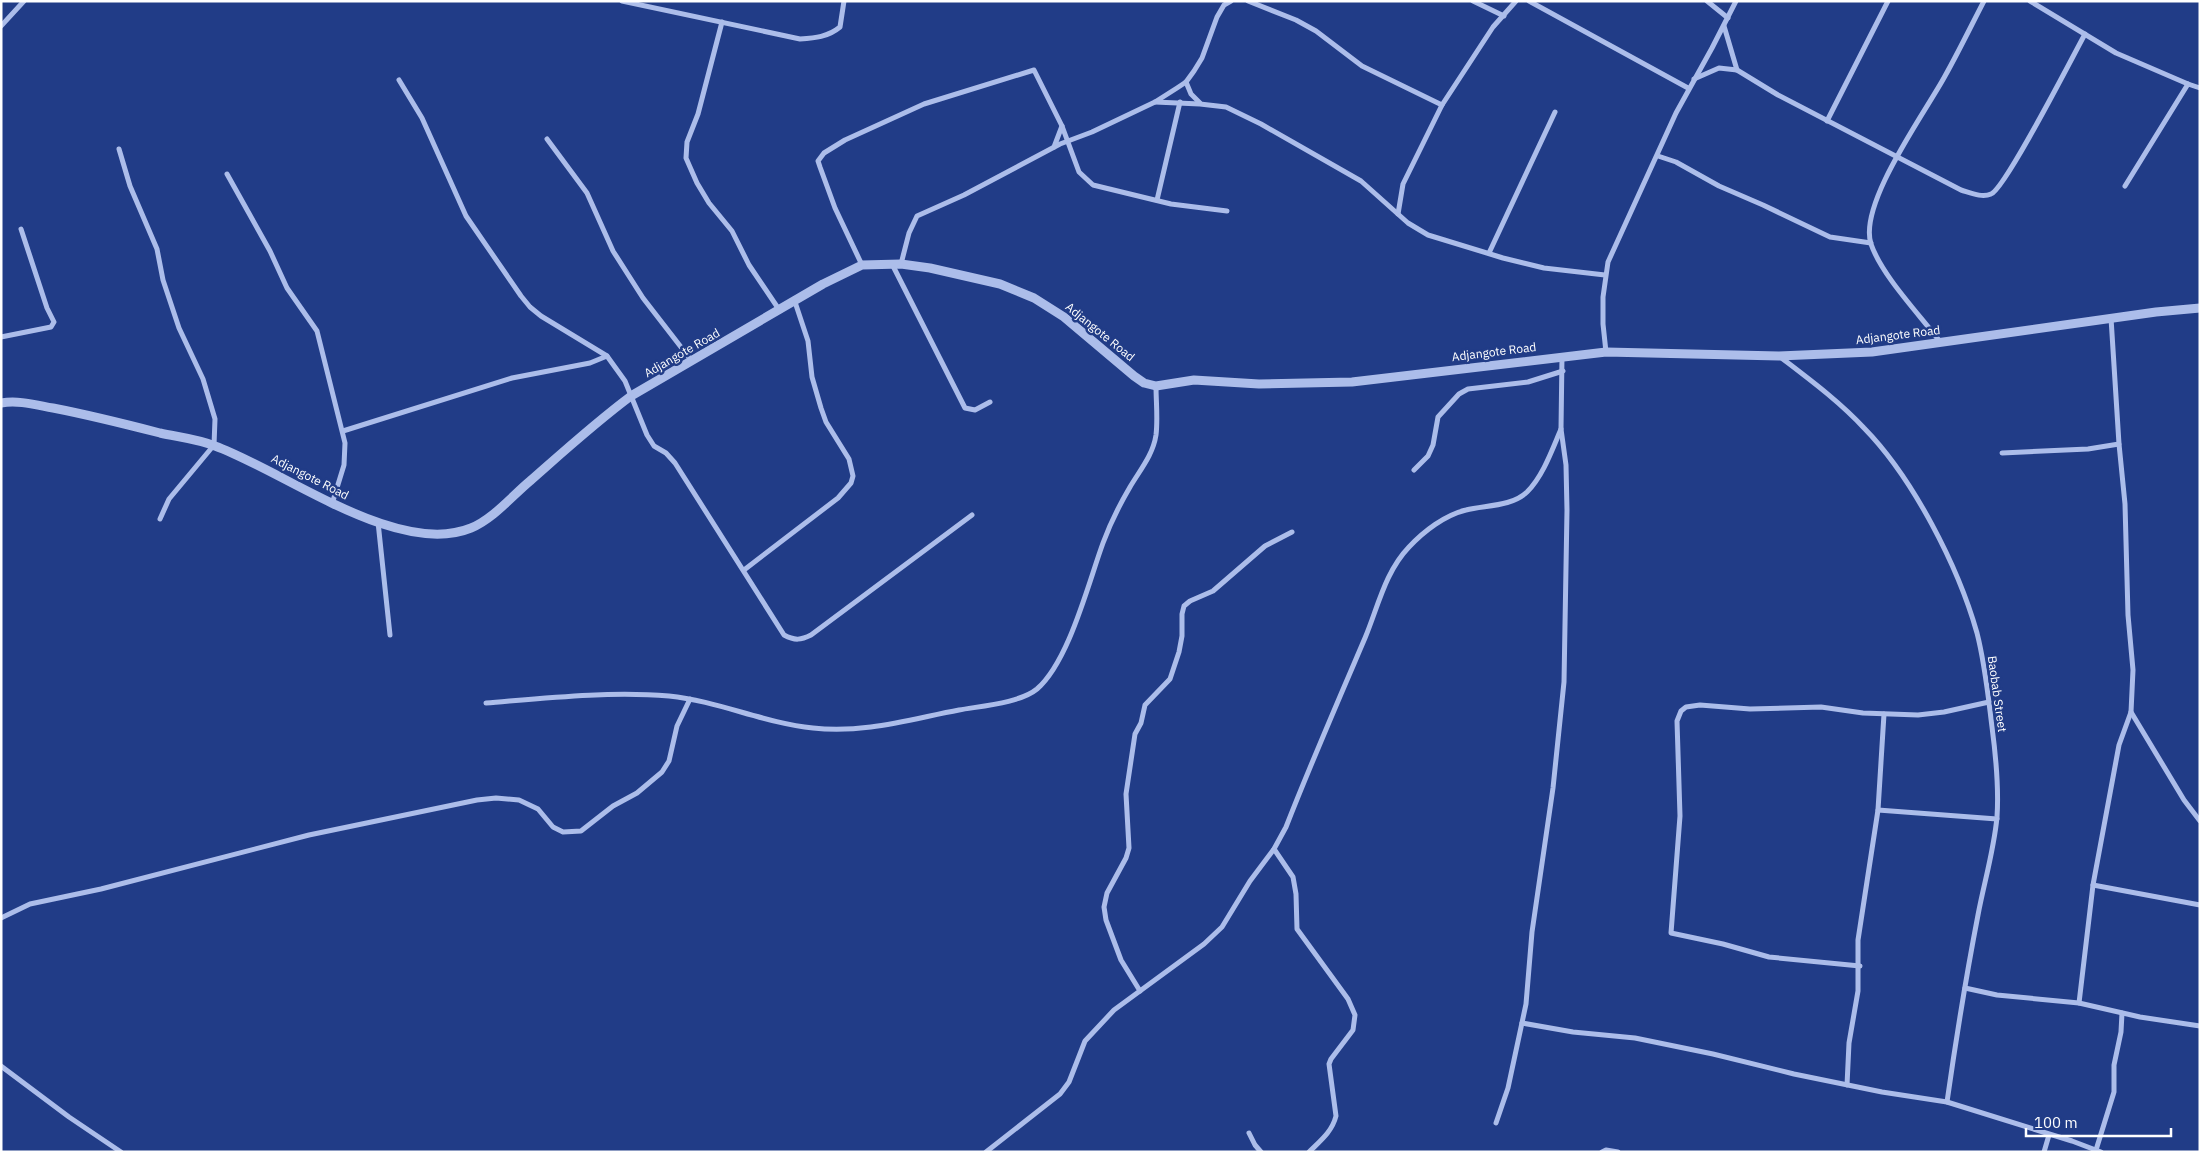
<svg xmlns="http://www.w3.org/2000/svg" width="2201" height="1153" font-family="'IBM Plex Sans',sans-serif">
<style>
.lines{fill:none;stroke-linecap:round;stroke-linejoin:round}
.minor{stroke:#acbdea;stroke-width:5}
.tertiary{stroke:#acbdea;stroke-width:9}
.labels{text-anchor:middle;stroke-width:5;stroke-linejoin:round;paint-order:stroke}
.street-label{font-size:12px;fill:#fff;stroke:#213c87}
</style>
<rect width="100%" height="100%" fill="#213c87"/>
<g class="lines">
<g class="minor">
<path d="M622,1L800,39C815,38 828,37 840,27L844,1"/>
<polyline points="1248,1 1296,20 1316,31 1362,66 1442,105"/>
<polyline points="1473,1 1504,16"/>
<polyline points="1529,1 1688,88"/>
<polyline points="1707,1 1728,18"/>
<polyline points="2030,1 2116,53 2188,84 2200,88"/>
<polyline points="722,22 698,114 687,142 686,158 697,183 709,203 732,231 749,265 780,311"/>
<polyline points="1,26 24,1"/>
<polyline points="1724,26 1737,70"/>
<path d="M1694,79L1719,68L1737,70L1778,95L1961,190C1971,193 1982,198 1991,194C2005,189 2073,56 2085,34"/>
<path d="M399,80L422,118L466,216L521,296L530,307L541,316L607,356L625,381L647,435L654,446L666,453L675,463L784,635C795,641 801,640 811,635L972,515"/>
<polyline points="1186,82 1191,94 1200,103"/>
<polyline points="1155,102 1200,104 1226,107 1261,124 1361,181 1408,223 1428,235 1503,258 1544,268 1605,275"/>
<polyline points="1827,121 1888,1"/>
<polyline points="547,139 587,193 613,251 643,298 691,360"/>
<polyline points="1054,147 1062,126"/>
<polyline points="119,149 130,186 157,249 163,280 179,328 203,379 215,419 214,445 169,499 160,519"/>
<polyline points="1658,156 1676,162 1719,186 1763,205 1830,237 1871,243"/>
<polyline points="227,174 270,251 287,288 317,331 345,443 344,465 332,504"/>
<polyline points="2125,186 2188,84"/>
<polyline points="1157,200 1180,102"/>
<polyline points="1398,214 1403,184 1442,105 1493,27 1516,1"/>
<polyline points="1489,253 1555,112"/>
<polyline points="892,264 965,408 975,410 990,402"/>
<polyline points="901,264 909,233 917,216 964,195 1060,144 1092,132 1155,102 1177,88 1186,82 1194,71 1202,58 1217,17 1224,5 1231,1"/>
<polyline points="862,265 835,208 820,167 818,161 824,153 845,140 924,104 1034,70 1062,126 1079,172 1093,185 1171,204 1227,211"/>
<polyline points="1,337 51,327 54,322 47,308 21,229"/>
<path d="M1941,343C1920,315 1882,276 1871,244C1858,204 1925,113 1945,76C1959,51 1971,26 1984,1"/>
<polyline points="1606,352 1603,324 1603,297 1608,262 1676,113 1712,48 1736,1"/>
<path d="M1779,356C1809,379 1839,401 1864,428C1913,478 1958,566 1977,633C1985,664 1988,695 1992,727C1996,757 1999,787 1997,817C1994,850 1984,883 1978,915C1966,977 1956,1039 1947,1102"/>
<polyline points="343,431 512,378 590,363 607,356"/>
<polyline points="2002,453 2088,449 2119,444"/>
<polyline points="1414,470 1428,456 1433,445 1438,417 1459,394 1468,389 1528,382 1563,371"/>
<polyline points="378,522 390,635"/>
<polyline points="744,570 838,498 851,483 853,476 849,459 826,422 821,408 812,377 808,341 795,302"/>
<path d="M486,703C546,698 609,691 669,696C718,701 764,723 813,728C863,734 911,719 959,710C981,706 1020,703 1037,689C1069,661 1088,584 1103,543C1110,524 1120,504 1130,487C1140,470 1153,455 1156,435C1158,419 1156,402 1156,386"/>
<polyline points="2131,712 2184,800 2200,821"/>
<polyline points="1878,810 1997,819"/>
<path d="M1274,849L1293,877L1296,894L1297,929L1348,999L1355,1015L1353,1030L1331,1059L1329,1064L1336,1116C1332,1132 1320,1141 1309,1152"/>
<polyline points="2093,885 2200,905"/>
<polyline points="1,918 30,904 101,889 309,835 477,800 496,798 519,800 538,809 553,827 563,832 581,831 613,806 637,793 662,772 669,761 677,726 690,699"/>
<polyline points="1860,966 1769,957 1723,944 1671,933 1680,816 1677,721 1681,711 1686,707 1700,705 1750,709 1821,707 1863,713 1918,715 1944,712 1989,702"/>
<polyline points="1965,988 1997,995 2079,1003 2140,1017 2200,1026"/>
<polyline points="1140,991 1121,960 1106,920 1104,907 1107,893 1126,858 1129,848 1126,794 1135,734 1141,723 1145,705 1170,679 1179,652 1182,636 1182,614 1184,606 1190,601 1213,591 1265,546 1292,532"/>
<polyline points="2079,1003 2093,885 2119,745 2131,712 2133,670 2128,615 2125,504 2119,444 2111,318"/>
<polyline points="1522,1023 1573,1032 1635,1038 1713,1054 1794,1074 1882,1092 1947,1102 2072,1141 2101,1152"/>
<polyline points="1,1066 69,1117 121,1152"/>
<polyline points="1847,1085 1849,1043 1858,991 1858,940 1878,810 1884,714"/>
<polyline points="1496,1123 1508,1088 1526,1004 1532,932 1553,788 1564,682 1567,510 1566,465 1561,429 1562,356"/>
<polyline points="1249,1133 1255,1145 1261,1152"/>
<polyline points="2096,1150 2114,1092 2114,1065 2121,1032 2122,1013"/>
<path d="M986,1152L1060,1094L1069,1082L1085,1041L1114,1010L1204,944L1222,927L1250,881L1274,849L1286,827C1311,763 1338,701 1365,638C1378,607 1385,572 1409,547C1424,531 1445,515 1466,510C1485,505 1511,507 1527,492C1543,476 1552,450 1561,429"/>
<polyline points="1602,1152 1606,1150 1618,1152"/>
<polyline points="2044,1152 2049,1135"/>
</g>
<path class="tertiary" d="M1,403C19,400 36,405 53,408C89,415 125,424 160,433C178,437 198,439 215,446C284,471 398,558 471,528C493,519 512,496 530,481C563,452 596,422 631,396L823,284L862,265L901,264L930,268L1000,284L1034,298L1064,317L1134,376L1144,383L1156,386L1194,380L1259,384L1352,382L1606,352L1779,356L1872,352L2156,312L2200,308"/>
</g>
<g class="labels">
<g class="street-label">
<text transform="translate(1100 332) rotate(39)" y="4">Adjangote Road</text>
<text transform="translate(1898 335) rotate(-7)" y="4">Adjangote Road</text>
<text transform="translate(1494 352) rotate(-7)" y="4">Adjangote Road</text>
<text transform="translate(682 353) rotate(-30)" y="4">Adjangote Road</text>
<text transform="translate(310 477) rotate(27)" y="4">Adjangote Road</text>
<text transform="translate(1997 694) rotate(82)" y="4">Baobab Street</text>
</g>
</g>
<rect width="2201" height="1153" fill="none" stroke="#ffffff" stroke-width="5"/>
<path d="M2026 1128v8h145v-8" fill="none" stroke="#ffffff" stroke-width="2.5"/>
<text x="2034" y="1128" font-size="15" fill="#ffffff" stroke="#213c87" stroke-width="4" paint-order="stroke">100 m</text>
</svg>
